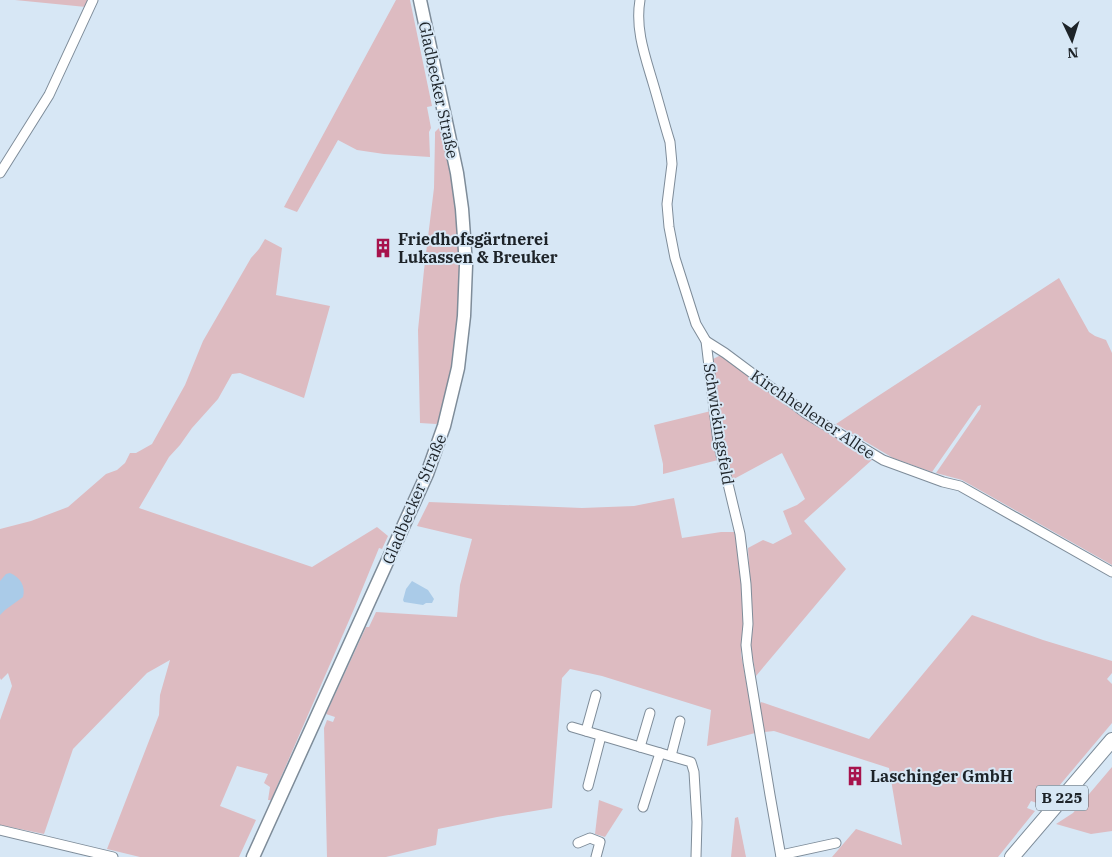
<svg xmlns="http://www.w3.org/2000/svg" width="1112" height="857" font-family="'IBM Plex Serif',serif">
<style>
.green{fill:#ddbbc1}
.water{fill:#aacbe8}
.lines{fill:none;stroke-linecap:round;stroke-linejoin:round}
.street-casing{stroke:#7e8c99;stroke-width:11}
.secondary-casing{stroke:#7e8c99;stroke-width:15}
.primary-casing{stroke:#7e8c99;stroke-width:16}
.street{stroke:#fff;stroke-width:9}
.secondary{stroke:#fff;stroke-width:12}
.primary{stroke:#fff;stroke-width:14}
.labels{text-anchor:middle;stroke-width:4;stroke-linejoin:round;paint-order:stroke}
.shield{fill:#d7e7f5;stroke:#555e66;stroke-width:1}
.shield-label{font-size:15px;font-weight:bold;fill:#1d2328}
.street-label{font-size:16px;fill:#1d2328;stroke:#d7e7f5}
.poi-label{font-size:16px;font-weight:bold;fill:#1d2328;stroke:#d7e7f5;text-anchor:start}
</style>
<rect width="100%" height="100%" fill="#d7e7f5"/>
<g class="green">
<polygon points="15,0 91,0 86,7"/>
<polygon points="396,0 410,0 432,106 427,107 431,128 429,132 430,157 384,154 357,150 338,140 297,212 284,207"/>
<path d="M439,128H441L442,130C446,148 450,165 453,183C463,242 461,303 453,363C450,383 443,403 439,423L436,424L420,423L418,330L424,270L434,188L435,137V132Z"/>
<polygon points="265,239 282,248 276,295 330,306 304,398 240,373 232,374 218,399 192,428 180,445 169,457 139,508 312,567 377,527 388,536 382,549 379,548 354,609 271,800 268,800 270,787 264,783 268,774 237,766 220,806 256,820 239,857 140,857 107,849 159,715 160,695 170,660 147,673 73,749 44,834 0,825 0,720 12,686 8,673 1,680 0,678 0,529 31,521 68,507 106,474 117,470 125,463 130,453 136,453 152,444 185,385 203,341 251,258 259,249"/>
<polygon points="1059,278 1089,332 1095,336 1106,340 1112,353 1112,565 962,480 936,473 980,409 981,405 978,406 932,472 893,458 836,424 875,398"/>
<polygon points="721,355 873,459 804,521 846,569 756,676 750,643 752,623 748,548 763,540 773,544 792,534 783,511 797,505 805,499 782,453 732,480 723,442 713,359"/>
<polygon points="711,411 718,460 663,474 663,464 654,425"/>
<polygon points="674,498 682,538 721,532 736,532 744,603 745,625 742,640 741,654 750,703 760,704 761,702 869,739 972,615 1043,640 1112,661 1112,673 1107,679 1112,684 1112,723 1043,805 1031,801 1027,808 1035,811 998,857 832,857 856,829 902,845 889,768 774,731 755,733 707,746 711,710 602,676 570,669 562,678 552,808 497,817 438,829 436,845 386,857 327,857 324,728 327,720 333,722 335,717 326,714 366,627 369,627 376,612 457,617 460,585 472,539 417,526 429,502 582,508 634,506"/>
<polygon points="1112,767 1112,831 1091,834 1056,824 1073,813"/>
<polygon points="599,800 623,809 605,837 595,834"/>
<polygon points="738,817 746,857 731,857 735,818"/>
</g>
<g class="water">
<path d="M10,573C20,577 26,586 23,597L5,610L0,615V581L6,574Z"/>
<polygon points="412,581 428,590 434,599 432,603 426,603 423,605 404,602 403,600 406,589"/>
</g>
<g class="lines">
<defs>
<g id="street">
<path d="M640,0C635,29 645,56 653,83C659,103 664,123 670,142L672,164L667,204L669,227L675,258L696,324L706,341L718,442L740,534L746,584L748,624L746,645L748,662L770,795L781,857"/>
<polyline points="0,173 49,95 93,0"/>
<polyline points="706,341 725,353 807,414 883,460 943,482 960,486 1112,572"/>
<polyline points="572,727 691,762 694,772 697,822 696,857"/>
<polyline points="586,731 596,695"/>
<polyline points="640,747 650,713"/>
<polyline points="671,756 680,721"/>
<polyline points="588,786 601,736"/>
<polyline points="643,807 660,753"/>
<polyline points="0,830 113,857"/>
<polyline points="578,843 590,838 600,842 596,857"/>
<polyline points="781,855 836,843"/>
</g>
<polyline id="secondary" points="253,857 427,474 444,426 458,368 464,316 466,265 462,209 457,173 420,0"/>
<polyline id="primary" points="1012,857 1112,740"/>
</defs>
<use href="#street" class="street-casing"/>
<use href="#secondary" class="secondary-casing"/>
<use href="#primary" class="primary-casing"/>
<use href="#street" class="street"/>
<use href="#secondary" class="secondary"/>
<use href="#primary" class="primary"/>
</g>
<defs>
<symbol id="building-bare" viewBox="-9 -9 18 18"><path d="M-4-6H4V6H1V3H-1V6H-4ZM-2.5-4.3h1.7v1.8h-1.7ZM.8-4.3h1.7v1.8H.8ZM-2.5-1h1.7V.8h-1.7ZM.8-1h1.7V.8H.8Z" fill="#a7134c" stroke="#d7e7f5" stroke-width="2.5" paint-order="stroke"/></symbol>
</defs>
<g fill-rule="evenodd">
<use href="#building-bare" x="369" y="234" width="28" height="28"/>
<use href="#building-bare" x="841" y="762" width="28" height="28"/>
</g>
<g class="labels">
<rect class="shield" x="1036" y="785.5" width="52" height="25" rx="4"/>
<g class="shield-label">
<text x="1062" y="803">B 225</text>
</g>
<g class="street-label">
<text transform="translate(439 90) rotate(78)" y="6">Gladbecker Straße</text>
<text transform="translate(813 414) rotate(34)" y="6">Kirchhellener Allee</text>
<text transform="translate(719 424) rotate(81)" y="6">Schwickingsfeld</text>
<text transform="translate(414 499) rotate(-67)" y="6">Gladbecker Straße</text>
</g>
<g class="poi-label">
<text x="398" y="245">Friedhofsgärtnerei<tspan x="398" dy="18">Lukassen &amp; Breuker</tspan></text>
<text x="870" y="782">Laschinger GmbH</text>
</g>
</g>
<g transform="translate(1072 40) rotate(176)" stroke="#d7e7f5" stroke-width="4" paint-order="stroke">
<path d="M0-4L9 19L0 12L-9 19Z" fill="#1d2328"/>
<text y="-8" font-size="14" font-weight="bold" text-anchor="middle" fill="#1d2328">N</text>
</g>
</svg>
